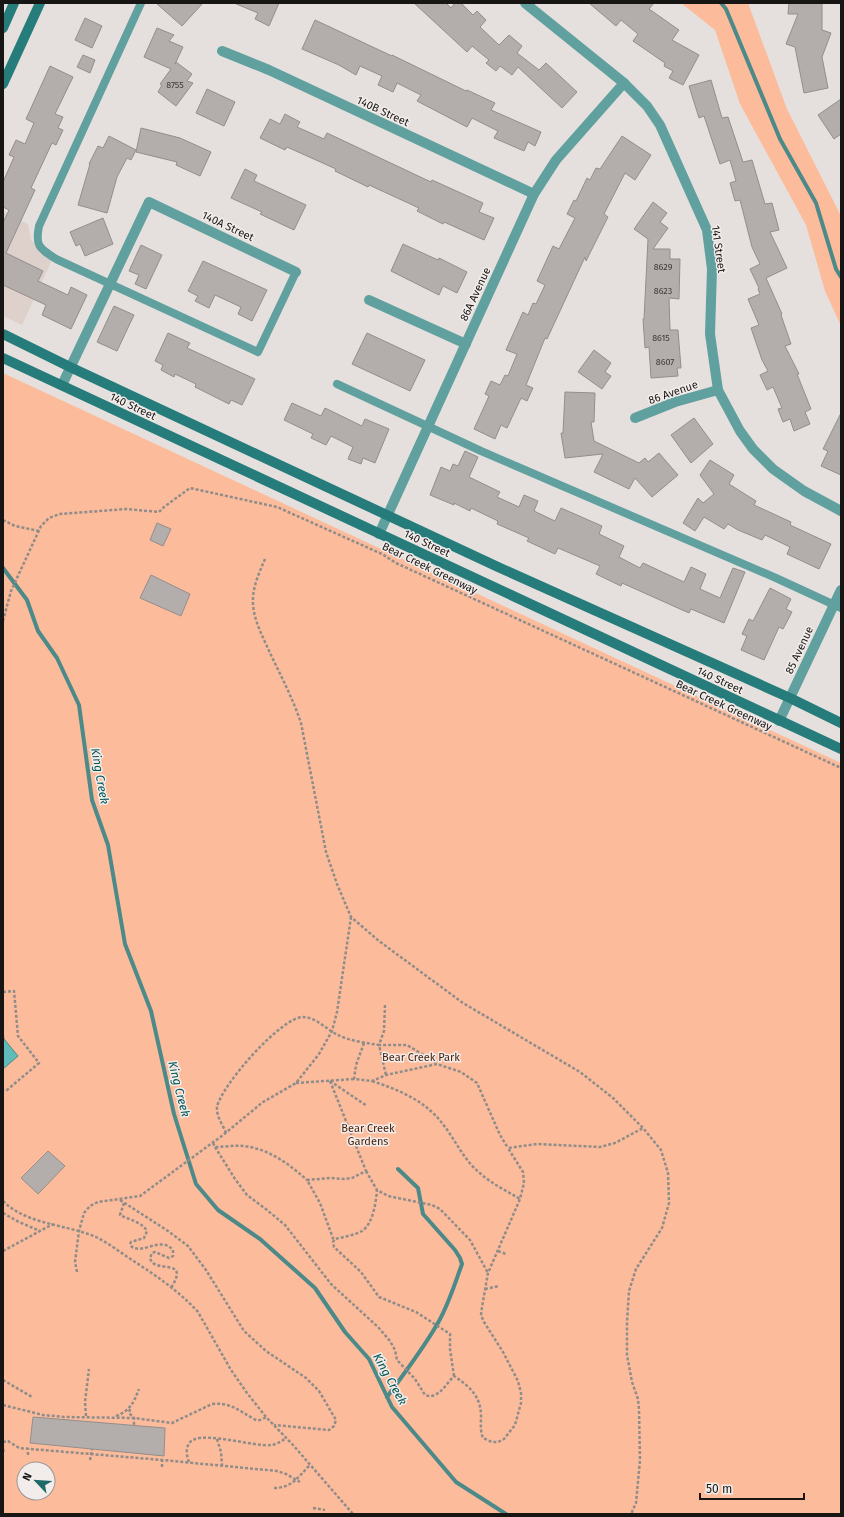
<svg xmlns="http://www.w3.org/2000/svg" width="844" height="1517" font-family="'Fira Sans',sans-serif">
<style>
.built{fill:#ded1cb}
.green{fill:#fcbc9b;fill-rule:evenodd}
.water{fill:#61bbba;stroke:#4b8a88}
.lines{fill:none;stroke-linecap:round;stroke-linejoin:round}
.stream{stroke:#4b8a88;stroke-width:4}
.building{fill:#b3aeac;stroke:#938e8c}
.path{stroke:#908c8a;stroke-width:2.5;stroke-dasharray:3 2;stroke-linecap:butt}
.lane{stroke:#60a09f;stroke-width:8}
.street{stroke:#60a09f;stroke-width:10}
.secondary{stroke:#257c7b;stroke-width:10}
.labels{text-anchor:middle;stroke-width:3;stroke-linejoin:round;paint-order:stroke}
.number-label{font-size:9px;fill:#3f3c3b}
.street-label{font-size:11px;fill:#181615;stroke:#f2edeb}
.park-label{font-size:11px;fill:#451d05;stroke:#f2edeb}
.water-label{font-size:12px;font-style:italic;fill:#055;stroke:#f2edeb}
</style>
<rect width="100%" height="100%" fill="#e5e0dd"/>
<polygon class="built" points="3,212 28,224 31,239 40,253 52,260 22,325 3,316"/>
<g class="green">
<polygon points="681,3 748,3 787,109 841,216 841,326 825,291 806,225 740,104 715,30"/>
<path d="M3,373L841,763V1514H3ZM24,1469H48V1493H24Z"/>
</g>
<polygon class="water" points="3,1030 4,1039 18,1056 3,1069"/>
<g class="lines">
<g class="stream">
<polyline points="721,3 726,9 780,139 816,203 836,269 841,277"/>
<polyline points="3,568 27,600 38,631 57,658 79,705 92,800 108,845 125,944 151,1011 174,1114 196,1184 218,1210 260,1239 315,1288 345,1332 369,1359 392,1407 456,1482 506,1514"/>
<path d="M387,1397C405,1372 424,1348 439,1321C449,1303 455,1283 462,1264L460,1258L455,1250L423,1214L418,1188L398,1169"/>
</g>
</g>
<g class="building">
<polygon points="156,3 203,3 182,26"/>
<polygon points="234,3 279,3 269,26 255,19 258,13"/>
<polygon points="414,3 446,3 451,8 455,3 461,3 473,15 477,11 486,20 480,27 499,45 509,35 522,46 517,53 539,70 546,63 577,92 562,108 518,67 512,75 500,66 496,71 486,63 489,60 472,46 467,52"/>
<polygon points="589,3 654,3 649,9 679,30 672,40 699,55 683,85 669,78 673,71 664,66 665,63 633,41 638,34 621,20 616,26"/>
<polygon points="789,3 822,3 822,30 831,33 822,57 828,88 804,93 795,47 786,44 798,14 788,14"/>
<polygon points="85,18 102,26 92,48 75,40"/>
<polygon points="315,20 392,56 392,55 466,91 467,90 495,103 491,110 541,132 535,146 528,142 524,151 494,138 498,131 472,118 467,127 417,101 421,95 397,83 393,92 378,85 382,76 360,66 356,75 339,65 302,49"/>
<polygon points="157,28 174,35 169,41 183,47 175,64 176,62 192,74 187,81 193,83 176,106 158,92 162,85 160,84 171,69 144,57"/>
<polygon points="83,55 95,60 90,73 77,67"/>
<polygon points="50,66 73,77 55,114 63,117 58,128 63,130 56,145 52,143 31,188 35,190 6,253 43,271 38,281 68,295 71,287 87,295 71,329 42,315 46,305 3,285 3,223 9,210 3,207 3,182 14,157 9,155 16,140 25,144 34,123 26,119"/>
<polygon points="711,80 722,118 728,117 743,162 752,160 765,204 772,203 779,230 770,232 787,268 766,278 782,314 781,315 791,344 785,346 799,374 797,374 811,409 805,412 810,424 794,431 790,419 783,422 778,409 782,408 773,387 767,390 760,375 768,371 762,360 751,328 759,325 748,299 760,294 758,289 759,288 750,269 760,264 752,247 740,200 735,201 730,183 736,181 730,160 720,164 704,116 699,118 689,86"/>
<polygon points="207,89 235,102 224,126 196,113"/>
<polygon points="841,99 841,134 834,139 818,115"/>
<polygon points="285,114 300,122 297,127 324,139 327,133 431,182 432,180 483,203 479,212 494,218 484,240 444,222 443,224 417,211 419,208 369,185 368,187 335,171 336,169 287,147 285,150 260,138 270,119 280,124"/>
<polygon points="141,128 180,138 211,152 200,176 176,165 177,162 136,152"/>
<polygon points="109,136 136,150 131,160 127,158 117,177 107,213 78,205 90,164 89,164 98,146 103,148"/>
<polygon points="622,136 651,155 635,180 625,173 604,214 608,217 586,261 585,257 547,339 545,338 526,385 533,388 527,401 521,398 507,428 501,425 495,439 474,429 489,396 485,394 491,381 500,385 505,375 508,376 517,354 506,350 523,312 528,315 533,303 536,304 545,285 537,281 553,246 559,249 575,218 567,214 574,200 576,201 587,178 590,180 596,168 600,169"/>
<polygon points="245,169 257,175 254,181 306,205 294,230 260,214 262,212 231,198"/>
<polygon points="653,202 667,213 660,222 668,228 653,249 670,249 670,259 680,259 679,299 669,298 670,330 678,330 681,368 677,368 678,376 651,378 649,347 645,348 643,319 644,319 648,239 634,229"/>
<polygon points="103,218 113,244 85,256 80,244 76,246 70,232"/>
<polygon points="403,244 438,260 439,258 467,272 457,293 443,286 439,295 391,271"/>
<polygon points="141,245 162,255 146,289 135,284 139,275 129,271"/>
<polygon points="203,261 267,290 252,321 238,314 241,307 215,295 209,308 195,301 198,296 188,291"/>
<polygon points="114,306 134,315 117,351 97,342"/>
<polygon points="168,333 190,343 187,348 255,379 242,405 231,400 229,404 195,387 196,384 175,374 174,377 161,370 163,365 155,361"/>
<polygon points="367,333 425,360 410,391 352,364"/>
<polygon points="594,350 611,363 605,372 611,376 602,389 578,372"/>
<polygon points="565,392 595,393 594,422 591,422 594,441 639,463 645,458 648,462 659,453 678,475 652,497 635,478 629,489 594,472 603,454 565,458 561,433 563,433"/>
<polygon points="292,403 321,416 325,408 362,426 365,419 389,429 375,463 363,458 361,464 348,459 353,447 331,436 326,445 311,438 313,434 284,420"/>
<polygon points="841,413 841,475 821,466 828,451 823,449"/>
<polygon points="694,418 713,444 691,463 671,435"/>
<polygon points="465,451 478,457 469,477 500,492 497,497 519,507 524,495 538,501 534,511 555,521 561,508 602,526 599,534 624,546 619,557 640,568 643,563 684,582 691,567 706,574 700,589 720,598 733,568 745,572 724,623 691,609 689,613 622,583 621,586 596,574 600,566 558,548 555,554 527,541 529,538 497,524 498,521 471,508 470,511 454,503 454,505 430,495 441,467 450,471 453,464 458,466"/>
<polygon points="710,460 734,475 729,484 756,501 754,505 791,522 790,525 831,544 819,569 787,554 790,547 765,535 762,540 738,530 728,524 724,529 704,517 695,531 683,523 698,498 703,503 714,494 700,475"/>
<polygon points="157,523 171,529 163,546 150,540"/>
<polygon points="151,575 190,594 181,616 140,598"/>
<polygon points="770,588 791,599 786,609 792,612 783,629 779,627 764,660 741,650 747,636 742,634 749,619 753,621"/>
<polygon points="48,1151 65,1166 38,1194 21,1178"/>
<polygon points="33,1417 165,1428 164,1456 30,1443"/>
</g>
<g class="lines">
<g class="path">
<polyline points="3,520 15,526 39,531"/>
<path d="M265,559C259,573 252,588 253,604C254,621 263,637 270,653C281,676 293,699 301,723L326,852L337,884L351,917L379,941L463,1003L580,1072L613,1098L643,1128L661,1150L668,1173L669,1203L662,1228L636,1269L629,1291L627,1322V1355L632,1382L638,1399L639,1409L640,1460L636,1503L631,1514"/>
<polyline points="3,621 11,591 41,526 49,518 60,514 126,509 159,512 164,507 190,488 277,507 382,554 396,563 841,768"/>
<polyline points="3,992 14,991 18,1036 39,1063 7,1090 3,1090"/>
<polyline points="385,1005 384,1031 379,1045 407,1045 437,1063"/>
<polyline points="364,1043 356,1065 354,1079 372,1081 386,1075 437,1064 461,1072 477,1083 500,1135 508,1148"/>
<polyline points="330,1081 366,1171 352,1178 344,1179 330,1178 307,1180 320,1203 334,1241"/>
<polyline points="330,1081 367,1106"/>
<path d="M372,1081C399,1090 424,1100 442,1123C455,1139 464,1161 481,1174C492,1184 507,1191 520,1199"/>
<polyline points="296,1083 354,1079"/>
<path d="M226,1133C223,1125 216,1116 217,1107C221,1086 281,1017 303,1017C316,1017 327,1030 338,1035C350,1041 366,1043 379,1045L386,1075"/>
<path d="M213,1143L215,1147C224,1147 234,1145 244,1146C269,1149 289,1164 307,1180"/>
<path d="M215,1147L235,1179L247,1195L267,1210L285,1225L331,1284L378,1327L390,1341L395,1350L397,1360L415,1379L425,1395C438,1400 445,1385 454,1376C469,1386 481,1396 481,1416C481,1423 480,1431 483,1438L492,1442H498L504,1439L515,1425L521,1403V1393L518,1381L503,1352L484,1322L481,1315L482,1307L488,1273L520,1199L524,1183L523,1172L508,1148L537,1144L600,1147L615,1143L643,1128"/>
<polyline points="366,1171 377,1190"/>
<polyline points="3,1192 3,1193"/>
<polyline points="120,1200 168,1231 188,1246 206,1270 244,1331 266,1351 306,1378 319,1391 336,1420 334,1426 329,1430 274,1425"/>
<path d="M3,1201C27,1225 66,1224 96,1237C108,1243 120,1252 132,1260C155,1275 179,1291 198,1312L231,1370L247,1393L266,1417L293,1445L353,1514"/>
<path d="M124,1203L120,1215C130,1220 142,1222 147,1231L144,1238L131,1242L130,1244L132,1247C144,1254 161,1236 173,1250V1256L169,1258L155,1252L152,1253L150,1258C154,1275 191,1256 171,1288"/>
<polyline points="3,1213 17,1221 40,1231"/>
<polyline points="3,1251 53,1224"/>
<polyline points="498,1251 506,1254"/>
<polyline points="77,1272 75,1262 79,1231 84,1213 90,1206 98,1202 140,1196 223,1135 263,1102 296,1083 319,1054 332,1031 337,1012 351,917"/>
<polyline points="485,1289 499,1286"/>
<path d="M454,1376L450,1349V1334L416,1312L379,1297L361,1272L334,1247L333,1242L335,1239C343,1237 355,1235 362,1231C373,1224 376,1202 377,1190L388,1196L432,1205L440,1209L470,1240L488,1273"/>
<polyline points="3,1380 32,1397"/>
<path d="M3,1405L43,1415L64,1417L134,1418L172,1423L212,1404C231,1402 239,1411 254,1419C258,1422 263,1419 266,1417"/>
<polyline points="130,1409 129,1413 134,1418 134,1426"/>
<polyline points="86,1416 85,1402 89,1369"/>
<path d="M116,1416C130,1411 134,1402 139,1389"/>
<polyline points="217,1439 221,1452 222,1465"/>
<polyline points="3,1442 8,1441 19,1448 162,1460 277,1471 286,1474 300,1482"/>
<polyline points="3,1449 4,1453"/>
<polyline points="28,1455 28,1448"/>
<polyline points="90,1460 92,1449"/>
<path d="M189,1462C186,1455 185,1444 193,1440C208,1432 254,1447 272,1445C277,1444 282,1441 286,1438"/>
<polyline points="162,1467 162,1460"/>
<path d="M274,1488C292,1488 298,1477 310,1465"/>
<polyline points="313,1508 325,1510"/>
</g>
<g class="lane">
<path d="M141,3L39,226C35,246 39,248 56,259L258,352L296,272"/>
<polyline points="337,384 481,451 776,578 841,608"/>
</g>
<g class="street">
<polyline points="525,3 624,83 647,106 660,125 707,230 712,269 710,334 718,390 740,431 753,449 773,469 804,491 841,511"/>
<polyline points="222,51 269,70 534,194"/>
<polyline points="369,300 466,344"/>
<polyline points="62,385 149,202 296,272"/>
<polyline points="635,418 675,402 718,390"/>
<polyline points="379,534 534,194 556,160 624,83"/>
<polyline points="779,721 841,590"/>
</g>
<g class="secondary">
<polyline points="3,28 14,3"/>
<polyline points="3,84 40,3"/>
<polyline points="3,334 70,367 498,567 790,698 841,723"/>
<polyline points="3,358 841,749"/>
</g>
</g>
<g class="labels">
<g class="number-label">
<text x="175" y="88">8755</text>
<text x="663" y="270">8629</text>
<text x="663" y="294">8623</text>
<text x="661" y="341">8615</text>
<text x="665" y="365">8607</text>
</g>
<g class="street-label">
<text transform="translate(383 111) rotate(25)" y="4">140B Street</text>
<text transform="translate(228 226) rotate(25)" y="4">140A Street</text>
<text transform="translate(719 249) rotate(82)" y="4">141 Street</text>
<text transform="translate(475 294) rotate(-65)" y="4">86A Avenue</text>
<text transform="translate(673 392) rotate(-19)" y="4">86 Avenue</text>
<text transform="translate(133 406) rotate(25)" y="4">140 Street</text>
<text transform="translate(427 543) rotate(25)" y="4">140 Street</text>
<text transform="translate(430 568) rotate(26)" y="4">Bear Creek Greenway</text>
<text transform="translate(799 650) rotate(-65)" y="4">85 Avenue</text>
<text transform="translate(720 680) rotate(25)" y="4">140 Street</text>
<text transform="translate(724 705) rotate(25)" y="4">Bear Creek Greenway</text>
</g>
<g class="park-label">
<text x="421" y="1061">Bear Creek Park</text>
<text x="368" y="1132">Bear Creek<tspan x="368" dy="13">Gardens</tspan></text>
</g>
<g class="water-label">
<text transform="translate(100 776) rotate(80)" y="4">King Creek</text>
<text transform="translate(179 1089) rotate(76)" y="4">King Creek</text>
<text transform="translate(390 1379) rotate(61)" y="4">King Creek</text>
</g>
</g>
<rect width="844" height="1517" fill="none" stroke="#181615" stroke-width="8"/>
<g transform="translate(36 1481) rotate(295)"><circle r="19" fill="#f2edeb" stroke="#9b9795"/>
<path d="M0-3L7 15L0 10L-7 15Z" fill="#1e6a6a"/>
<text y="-6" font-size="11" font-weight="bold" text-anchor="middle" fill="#181615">N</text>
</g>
<path d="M700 1493v6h104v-6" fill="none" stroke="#181615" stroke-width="2"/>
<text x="706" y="1493" font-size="12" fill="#181615" stroke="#f2edeb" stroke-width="3" paint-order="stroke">50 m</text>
</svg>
